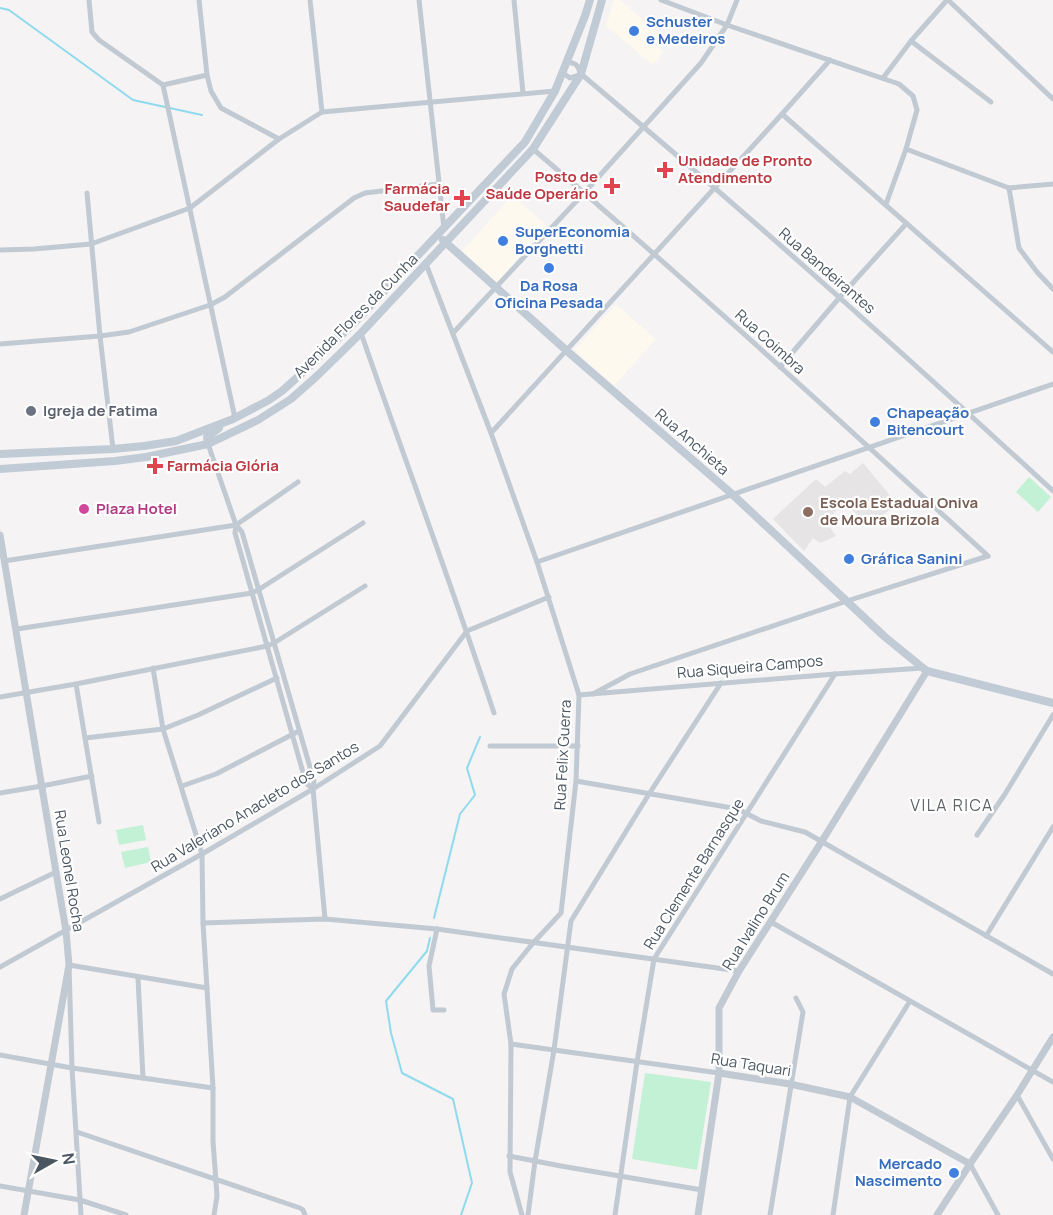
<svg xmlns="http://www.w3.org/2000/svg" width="1053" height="1215" font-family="Manrope,sans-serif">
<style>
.commercial{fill:#fdf9ef}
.education{fill:#e6e4e5}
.green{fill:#c3f1d5}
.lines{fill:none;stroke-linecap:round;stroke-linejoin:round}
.stream{stroke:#90daee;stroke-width:2}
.minor{stroke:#c1cad2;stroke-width:5}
.tertiary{stroke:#c1cad2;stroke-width:7}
.secondary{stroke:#c1cbd6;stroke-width:8}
.shop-dot{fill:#3f7fe0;stroke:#fff;stroke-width:2}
.health-dot{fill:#e0444e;stroke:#fff;stroke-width:2}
.worship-dot{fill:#6b7280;stroke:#fff;stroke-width:2}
.hotel-dot{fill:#d1479c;stroke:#fff;stroke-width:2}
.education-dot{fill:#8d6e63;stroke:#fff;stroke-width:2}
.labels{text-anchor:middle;stroke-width:4.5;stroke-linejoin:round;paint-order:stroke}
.shop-label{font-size:15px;font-weight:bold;fill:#366cbe;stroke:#fff;text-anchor:start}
.health-label{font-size:15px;font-weight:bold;fill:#be3a42;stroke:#fff;text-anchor:start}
.street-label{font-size:15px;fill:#4a5661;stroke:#fff}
.worship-label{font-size:15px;font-weight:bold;fill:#5b616d;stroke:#fff;text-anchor:start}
.education-label{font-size:15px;font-weight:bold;fill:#785e54;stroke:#fff;text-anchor:start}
.hotel-label{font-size:15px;font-weight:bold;fill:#b23c85;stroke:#fff;text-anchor:start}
.neighbourhood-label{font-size:16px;letter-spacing:1.5px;fill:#5f6368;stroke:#fff}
</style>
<rect width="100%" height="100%" fill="#f5f3f3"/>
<g class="commercial">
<polygon points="614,0 620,0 662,36 655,45 664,52 653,65 606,26"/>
<polygon points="512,196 547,225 497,283 462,251"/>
<polygon points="616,304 656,339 614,386 574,350"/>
</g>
<polygon class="education" points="863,463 897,504 869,526 844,502 826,522 836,536 820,543 813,538 804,551 773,519 816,479 825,487 845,471 850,474"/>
<g class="green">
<polygon points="1029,477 1051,497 1038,512 1016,492"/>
<polygon points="143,825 146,840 119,845 116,830"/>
<polygon points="148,847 151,862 125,868 121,852"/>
<polygon points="645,1073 711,1082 697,1170 632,1159"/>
</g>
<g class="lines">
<g class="stream">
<polyline points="0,8 9,10 133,100 202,115"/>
<polyline points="434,918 460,814 475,795 467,768 480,737"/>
<polyline points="430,938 427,951 386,1001 391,1033 402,1073 453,1099 472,1183 461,1215"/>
</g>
<g class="minor">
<polyline points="89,0 92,32 99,40 163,85"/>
<polyline points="199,0 207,75 211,91 221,108 279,139"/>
<polyline points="310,0 322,112"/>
<polyline points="419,0 444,228"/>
<polyline points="514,0 523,93"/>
<polyline points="661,0 727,25 899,84 913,96 917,110 906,149 886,204"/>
<polyline points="948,0 1053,99"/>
<polyline points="911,41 991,102"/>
<path d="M567,62C576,63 578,65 580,73"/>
<polyline points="563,73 570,78 580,75"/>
<path d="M581,74C742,209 899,349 1053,491"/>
<polyline points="883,78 911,41 947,0"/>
<polyline points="163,85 235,418"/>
<polyline points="163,85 207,75"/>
<polyline points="782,114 1053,352"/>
<path d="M533,149C688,281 838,419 988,556"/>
<polyline points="906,149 1009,188 1053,184"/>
<polyline points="1009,188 1019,248 1037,272 1053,289"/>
<polyline points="87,193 100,336 113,449"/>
<polyline points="0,250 34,249 91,244 190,208 279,139 322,112 555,91"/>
<polyline points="426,264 491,433 537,562 579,695 576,781 561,913 533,943 512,969 504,994 511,1044 510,1172 522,1215"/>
<path d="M361,333C405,460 452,586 494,713"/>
<polyline points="453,333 584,193 701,63 727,25 737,0"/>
<polyline points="0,344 100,336 129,332 210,305 225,297 354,198 365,193 439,184"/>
<polyline points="780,367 840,297 906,224"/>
<polyline points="491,433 782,114 830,60"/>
<polyline points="208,444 236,525 242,532 314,781 313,789 325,919"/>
<polyline points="236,525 235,533 306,783 313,789"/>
<polyline points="4,561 236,525 298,482"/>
<polyline points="537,562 1053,384"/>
<polyline points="17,629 252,593 258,590 363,523"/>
<polyline points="153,668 163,729 202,854 203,923 213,1088 213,1141 217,1196 214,1215"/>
<polyline points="76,684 99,822"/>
<polyline points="593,694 630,674 847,601 988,556"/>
<polyline points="579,695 835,674 923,668"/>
<polyline points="0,697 76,684 267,646 274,643 365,586"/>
<polyline points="85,738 163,729 198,715 277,678"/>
<polyline points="490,746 578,746"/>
<polyline points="576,781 738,809 761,821 805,832 1053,974"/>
<polyline points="182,786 216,774 299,731"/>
<polyline points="0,793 42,786 92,776"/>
<polyline points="977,835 1005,794 1053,715"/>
<polyline points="0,899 56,872"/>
<polyline points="771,922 1053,1082"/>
<polyline points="203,923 325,919 437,929 739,971"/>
<polyline points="437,929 429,966 433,1010 444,1010"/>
<polyline points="986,936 1053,827"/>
<polyline points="0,967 202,854 313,789 380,746 467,631 549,597"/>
<polyline points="138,978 143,1078"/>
<polyline points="511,1044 719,1073"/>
<polyline points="0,1055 72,1068 213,1088"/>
<polyline points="1017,1095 1053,1159"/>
<polyline points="77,1132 300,1208 303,1210 305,1215"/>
<polyline points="509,1156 561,1166 702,1190"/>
<polyline points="970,1164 998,1215"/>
<polyline points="0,1186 80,1200 126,1215"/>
<polyline points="81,1215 72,1068 69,965 207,988"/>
<polyline points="528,1215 535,1161 554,1050 571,921 649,794 721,683"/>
<polyline points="615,1215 637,1062 654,959 835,674"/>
<polyline points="770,1215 803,1012 796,998"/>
<polyline points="833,1215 850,1097 910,1001"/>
</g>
<g class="tertiary">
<polyline points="0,535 56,872 66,931 69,965 24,1215"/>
<polyline points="719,1073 790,1084 850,1097 970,1164"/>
<polyline points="698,1215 719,1073 719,1008 739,971 822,841 927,671"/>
<polyline points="937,1215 970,1164 1017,1095 1053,1037"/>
</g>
<g class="secondary">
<polyline points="443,240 567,351 732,494 885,637 923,668 927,671 1053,703"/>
<polyline points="208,444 207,437 219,428"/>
<polyline points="0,454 113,449 144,446 176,441 233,419 269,400 282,391 310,366 355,322 525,142 555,91 585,16 590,0"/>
<polyline points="0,469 115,461 146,457 208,444 258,420 291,399 317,376 361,333 533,149 581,74 602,0"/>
</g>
</g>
<g class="shop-dot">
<circle cx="634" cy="31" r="6"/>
<circle cx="503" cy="241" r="6"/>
<circle cx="549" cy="268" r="6"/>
<circle cx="875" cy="422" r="6"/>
<circle cx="849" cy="559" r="6"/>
<circle cx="954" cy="1173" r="6"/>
</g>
<g class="health-dot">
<path d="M662 161h6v6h6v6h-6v6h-6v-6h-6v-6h6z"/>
<path d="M609 177h6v6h6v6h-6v6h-6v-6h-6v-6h6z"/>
<path d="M459 189h6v6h6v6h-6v6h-6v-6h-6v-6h6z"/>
<path d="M152 457h6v6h6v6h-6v6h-6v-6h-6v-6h6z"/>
</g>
<circle class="worship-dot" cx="31" cy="411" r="6"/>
<circle class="hotel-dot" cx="84" cy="509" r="6"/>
<circle class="education-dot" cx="808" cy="512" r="6"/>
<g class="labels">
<g class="shop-label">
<text x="646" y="27">Schuster<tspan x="646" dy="17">e Medeiros</tspan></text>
<text x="515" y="237">SuperEconomia<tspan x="515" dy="17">Borghetti</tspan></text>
<text x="549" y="291" text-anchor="middle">Da Rosa<tspan x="549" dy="17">Oficina Pesada</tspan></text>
<text x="887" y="418">Chapeação<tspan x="887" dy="17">Bitencourt</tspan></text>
<text x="861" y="564">Gráfica Sanini</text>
<text x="942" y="1169" text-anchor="end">Mercado<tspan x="942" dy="17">Nascimento</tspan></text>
</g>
<g class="health-label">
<text x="678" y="166">Unidade de Pronto<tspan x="678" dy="17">Atendimento</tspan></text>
<text x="598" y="182" text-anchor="end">Posto de<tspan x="598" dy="17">Saúde Operário</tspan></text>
<text x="450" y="194" text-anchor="end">Farmácia<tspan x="450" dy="17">Saudefar</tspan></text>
<text x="167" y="471">Farmácia Glória</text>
</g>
<g class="street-label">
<text transform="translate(827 271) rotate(41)" y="5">Rua Bandeirantes</text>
<text transform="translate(356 316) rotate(-45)" y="5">Avenida Flores da Cunha</text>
<text transform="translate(770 342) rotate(42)" y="5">Rua Coimbra</text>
<text transform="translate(692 442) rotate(41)" y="5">Rua Anchieta</text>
<text transform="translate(750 667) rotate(-5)" y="5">Rua Siqueira Campos</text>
<text transform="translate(563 755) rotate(-87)" y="5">Rua Felix Guerra</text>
<text transform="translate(255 807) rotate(-31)" y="5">Rua Valeriano Anacleto dos Santos</text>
<text transform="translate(69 871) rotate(81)" y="5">Rua Leonel Rocha</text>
<text transform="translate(694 874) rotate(-58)" y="5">Rua Clemente Barnasque</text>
<text transform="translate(756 921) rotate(-58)" y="5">Rua Ivalino Brum</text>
<text transform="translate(751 1065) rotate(9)" y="5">Rua Taquari</text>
</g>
<g class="worship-label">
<text x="43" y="416">Igreja de Fatima</text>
</g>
<g class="education-label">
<text x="820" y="508">Escola Estadual Oniva<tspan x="820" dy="17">de Moura Brizola</tspan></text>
</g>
<g class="hotel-label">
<text x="96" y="514">Plaza Hotel</text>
</g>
<g class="neighbourhood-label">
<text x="952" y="811">VILA RICA</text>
</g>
</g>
<g transform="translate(54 1161) rotate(81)" stroke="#ffffff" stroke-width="4.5" paint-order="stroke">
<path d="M0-4.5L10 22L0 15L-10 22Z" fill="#4a5661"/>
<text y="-9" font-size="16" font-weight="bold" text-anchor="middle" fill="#4a5661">N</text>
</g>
</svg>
